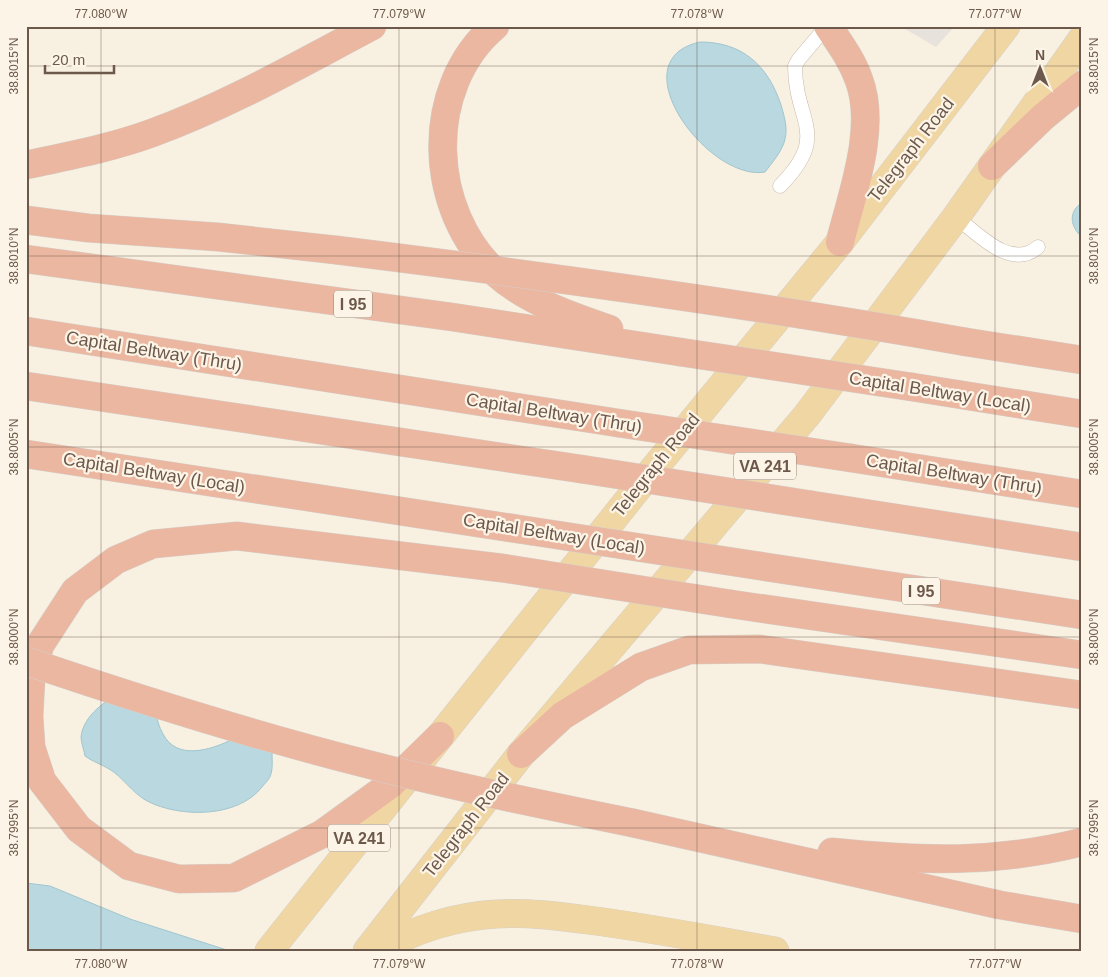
<svg xmlns="http://www.w3.org/2000/svg" width="1108" height="977" font-family="Helvetica,sans-serif">
<style>
.industrial{fill:#e8e2dc}
.water{fill:#b9d8df;stroke:#a1c6cf}
.lines{fill:none;stroke-linecap:round;stroke-linejoin:round}
.lane-casing{stroke:#c7b9ab;stroke-width:15}
.primary-casing{stroke:#d6d1cd;stroke-width:29}
.highway-casing{stroke:#d6d1cd;stroke-width:29}
.lane{stroke:#fff;stroke-width:14}
.primary{stroke:#f0d6a2;stroke-width:28}
.highway{stroke:#ebb7a0;stroke-width:28}
.highway-bridge-casing{stroke:#d6d1cd;stroke-width:29;stroke-linecap:butt}
.highway-bridge{stroke:#ebb7a0;stroke-width:28}
.ticks{fill:none;stroke:#6d594c;stroke-width:1;stroke-opacity:0.45}
.labels{text-anchor:middle;stroke-width:4.5;stroke-linejoin:round;paint-order:stroke}
.shield{fill:#fcf5e7;stroke:#98887a;stroke-width:1}
.shield-label{font-size:16px;font-weight:bold;fill:#6d594c}
.street-label{font-size:18px;fill:#6d594c;stroke:#fcf5e7}
.neatline{fill:none;stroke:#6d594c;stroke-width:2}
.ticks-label{font-size:12px;text-anchor:middle;fill:#6d594c}
</style>
<rect width="100%" height="100%" fill="#f8f1e2"/>
<polygon class="industrial" points="900,26 955,26 936,47"/>
<g class="water">
<path d="M700,42C742,42 768,65 781,105C784,115 788,128 785,139C783,150 772,163 765,172C709,182 617,60 700,42Z"/>
<path d="M1082,203V237C1070,227 1068,211 1082,203Z"/>
<path d="M117,696L155,711C157,719 159,727 163,734C177,761 211,750 233,739L272,751C272,758 273,768 271,774C270,779 265,783 262,787C238,818 180,818 147,801C132,793 122,776 109,769C101,764 93,762 85,756C84,750 81,742 81,737C83,718 102,702 117,696Z"/>
<polygon points="26,883 50,886 130,919 230,951 26,951"/>
</g>
<g class="lines">
<defs>
<g id="lane">
<path d="M780,186C831,134 795,123 795,66L799,59L827,26"/>
<path d="M956,217C977,233 1011,271 1038,247"/>
</g>
<g id="primary">
<polyline points="269,951 633,494 840,242 1006,26"/>
<polyline points="367,951 521,754 807,415 956,217 1082,39"/>
<path d="M379,951C412,929 458,916 497,914C527,912 558,916 588,920C651,928 713,940 775,951"/>
</g>
<g id="highway">
<path d="M495,26C422,88 428,212 497,274C527,301 571,316 609,329"/>
<path d="M828,26C840,44 852,60 859,80C877,128 852,194 840,242"/>
<path d="M26,165C68,156 111,148 152,133C229,105 300,64 372,26"/>
<polyline points="992,166 1043,117 1082,85"/>
<polyline points="26,220 88,228 218,237 336,250"/>
<polyline points="26,259 452,317 680,352"/>
<polyline points="26,331 618,423"/>
<polyline points="966,342 1082,360"/>
<polyline points="26,386 581,469"/>
<polyline points="912,387 1082,414"/>
<polyline points="26,454 531,531"/>
<polyline points="851,458 1082,494"/>
<polyline points="812,505 1082,547"/>
<polyline points="760,566 1082,615"/>
<polyline points="731,604 1082,655"/>
<polyline points="440,736 391,784 322,834 234,878 179,879 129,866 79,829 42,781 31,747 29,716 31,678 40,645 75,591 116,560 153,544 237,536 502,568"/>
<polyline points="521,754 562,716 641,667 689,650 760,649 1082,695"/>
<polyline points="633,823 1000,905 1082,919"/>
<path d="M832,852C922,861 994,864 1082,842"/>
</g>
</defs>
<use href="#lane" class="lane-casing"/>
<use href="#primary" class="primary-casing"/>
<use href="#highway" class="highway-casing"/>
<use href="#lane" class="lane"/>
<use href="#primary" class="primary"/>
<use href="#highway" class="highway"/>
<defs>
<g id="highway-bridge">
<path d="M336,250C547,276 757,305 966,342"/>
<polyline points="680,352 912,387"/>
<polyline points="618,423 851,458"/>
<polyline points="581,469 812,505"/>
<polyline points="531,531 760,566"/>
<polyline points="502,568 731,604"/>
<path d="M26,661C138,699 252,735 367,764C455,787 544,805 633,823"/>
</g>
</defs>
<use href="#highway-bridge" class="highway-bridge-casing"/>
<use href="#highway-bridge" class="highway-bridge"/>
</g>
<path class="ticks" d="M101,26V951M399,26V951M697,26V951M995,26V951M26,66H1082M26,256H1082M26,447H1082M26,637H1082M26,828H1082"/>
<g class="labels">
<g class="shield">
<rect x="334" y="290.5" width="38" height="27" rx="4"/>
<rect x="734" y="452.5" width="62" height="27" rx="4"/>
<rect x="902" y="577.5" width="38" height="27" rx="4"/>
<rect x="328" y="824.5" width="62" height="27" rx="4"/>
</g>
<g class="shield-label">
<text x="353" y="310">I 95</text>
<text x="765" y="472">VA 241</text>
<text x="921" y="597">I 95</text>
<text x="359" y="844">VA 241</text>
</g>
<g class="street-label">
<text transform="translate(911 150) rotate(-52)" y="6">Telegraph Road</text>
<text transform="translate(154 351) rotate(9)" y="6">Capital Beltway (Thru)</text>
<text transform="translate(940 392) rotate(9)" y="6">Capital Beltway (Local)</text>
<text transform="translate(554 413) rotate(9)" y="6">Capital Beltway (Thru)</text>
<text transform="translate(656 465) rotate(-51)" y="6">Telegraph Road</text>
<text transform="translate(154 473) rotate(9)" y="6">Capital Beltway (Local)</text>
<text transform="translate(954 474) rotate(9)" y="6">Capital Beltway (Thru)</text>
<text transform="translate(554 534) rotate(9)" y="6">Capital Beltway (Local)</text>
<text transform="translate(466 825) rotate(-52)" y="6">Telegraph Road</text>
</g>
</g>
<rect width="1108" height="977" fill="none" stroke="#fcf5e7" stroke-width="55"/>
<g transform="translate(1040 68)" stroke="#fcf5e7" stroke-width="4" paint-order="stroke">
<path d="M0-4L9 19L0 12L-9 19Z" fill="#6d594c"/>
<text y="-8" font-size="14" font-weight="bold" text-anchor="middle" fill="#6d594c">N</text>
</g>
<path d="M45 65v8h69v-8" fill="none" stroke="#6d594c" stroke-width="2.5"/>
<text x="52" y="65" font-size="15" fill="#6d594c" stroke="#fcf5e7" stroke-width="4" paint-order="stroke">20 m</text>
<rect x="28" y="28" width="1052" height="922" class="neatline"/>
<g class="ticks-label">
<text x="101" y="18">77.080°W</text>
<text x="399" y="18">77.079°W</text>
<text x="697" y="18">77.078°W</text>
<text x="995" y="18">77.077°W</text>
<text transform="translate(14 66) rotate(-90)" y="4">38.8015°N</text>
<text transform="translate(1094 66) rotate(-90)" y="4">38.8015°N</text>
<text transform="translate(14 256) rotate(-90)" y="4">38.8010°N</text>
<text transform="translate(1094 256) rotate(-90)" y="4">38.8010°N</text>
<text transform="translate(14 447) rotate(-90)" y="4">38.8005°N</text>
<text transform="translate(1094 447) rotate(-90)" y="4">38.8005°N</text>
<text transform="translate(14 637) rotate(-90)" y="4">38.8000°N</text>
<text transform="translate(1094 637) rotate(-90)" y="4">38.8000°N</text>
<text transform="translate(14 828) rotate(-90)" y="4">38.7995°N</text>
<text transform="translate(1094 828) rotate(-90)" y="4">38.7995°N</text>
<text x="101" y="968">77.080°W</text>
<text x="399" y="968">77.079°W</text>
<text x="697" y="968">77.078°W</text>
<text x="995" y="968">77.077°W</text>
</g>
</svg>
